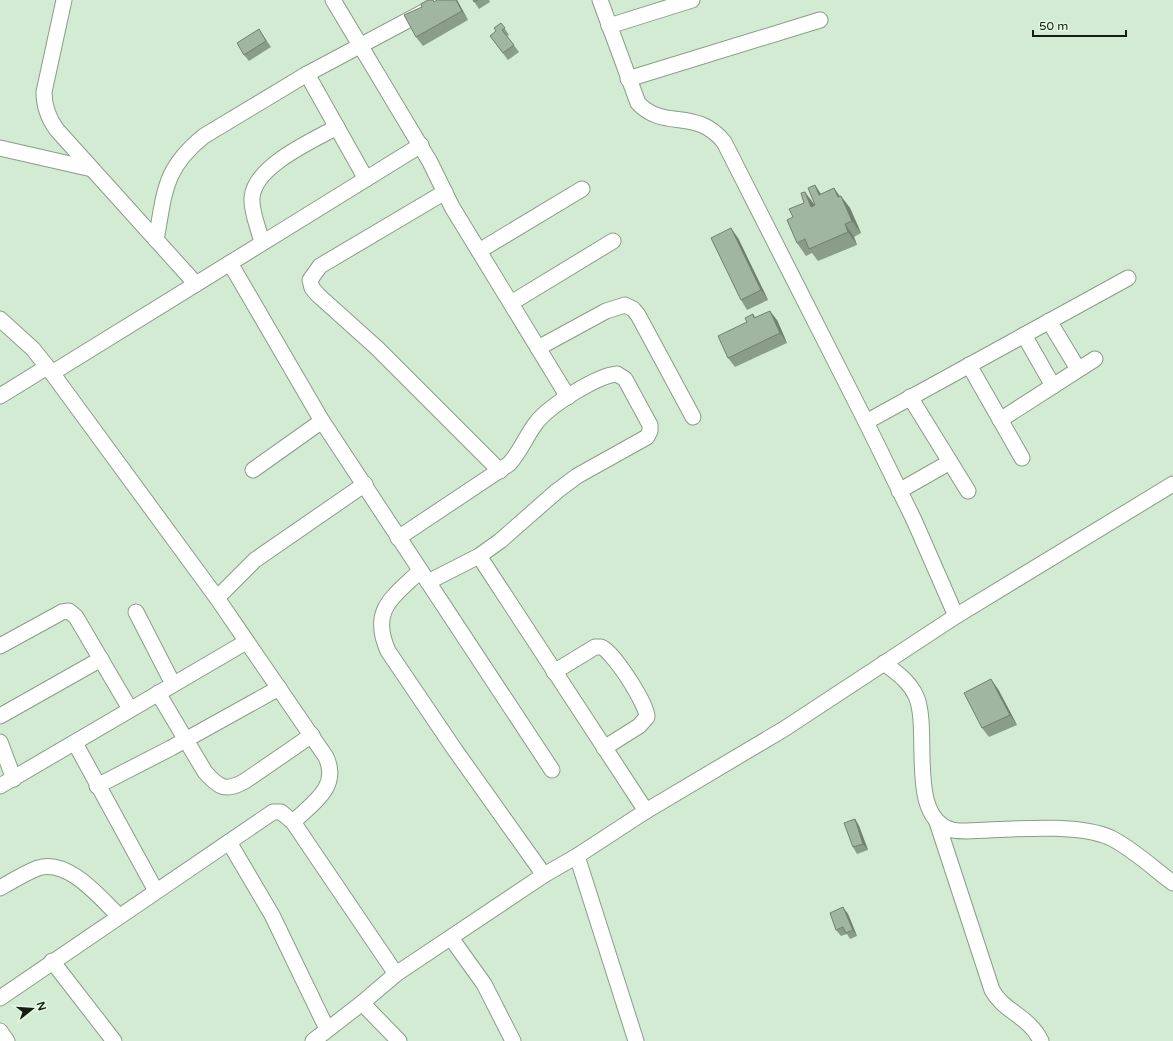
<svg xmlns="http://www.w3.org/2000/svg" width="1173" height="1041" font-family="'Varela Round',sans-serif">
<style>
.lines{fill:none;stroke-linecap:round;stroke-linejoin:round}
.minor-casing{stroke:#889d87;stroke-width:17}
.minor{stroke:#fff;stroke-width:15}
.wall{fill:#8a9d89}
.shaded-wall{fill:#717f6f}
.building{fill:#a1b69f;stroke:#717f6f}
</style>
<rect width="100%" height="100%" fill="#d4ebd3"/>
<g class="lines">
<defs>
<g id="minor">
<path d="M64,0L44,92C44,107 48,118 57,130L196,284"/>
<polyline points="333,0 430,162 452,207 568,397"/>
<path d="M600,0L638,103C664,131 696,107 724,142L866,422L914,520L956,616"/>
<polyline points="609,26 692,0"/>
<polyline points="307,74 366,179"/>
<polyline points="628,79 820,20"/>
<polyline points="0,148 92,169"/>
<polyline points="445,192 320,266 310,280 312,288 318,295 377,348 500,471"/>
<path d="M156,240C165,192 163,169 204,136L307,74L446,0"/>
<path d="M262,243C259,229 251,212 252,198C254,166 312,141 337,127"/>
<polyline points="479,251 582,189"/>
<polyline points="230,263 322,421 552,770"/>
<polyline points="511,303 613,241"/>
<path d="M0,319L33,349L52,373L217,598L326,757C340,787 313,803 293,822"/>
<polyline points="1049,321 1078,369"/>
<polyline points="1024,335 1053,386"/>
<polyline points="538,348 606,311 625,305 633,309 638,315 693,417"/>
<polyline points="969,365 1022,458"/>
<polyline points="52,373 421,145"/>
<polyline points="0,396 47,367"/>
<polyline points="910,397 968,491"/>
<polyline points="1000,420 1095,359"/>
<polyline points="866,422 1128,278"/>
<polyline points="253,470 322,421"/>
<polyline points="899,491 950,462"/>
<path d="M398,538L509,464C521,451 526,436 536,423C549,406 596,376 617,374L625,379L650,425V431L647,437L577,476L557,491L500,541L479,556L428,582"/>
<polyline points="479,556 646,811"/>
<path d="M420,571C392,598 370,610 388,651L455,750L544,875"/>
<polyline points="217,598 255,560 365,484"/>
<polyline points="136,612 173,684"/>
<polyline points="0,646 62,612 69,611 76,617 130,709"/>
<path d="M884,663C897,673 909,681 916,696C931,730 906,817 952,830C957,831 963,831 967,831C1006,830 1076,822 1111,838C1133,849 1153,868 1173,883"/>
<path d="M554,672L595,647H601C613,651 647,704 647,717L639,726L604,748"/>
<path d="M158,693L205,772C219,788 226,792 245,781L312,735"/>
<polyline points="0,716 101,659"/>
<polyline points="0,742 14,779"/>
<polyline points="75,743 156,891"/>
<polyline points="0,786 246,642"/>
<polyline points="97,786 171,748 279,688"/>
<path d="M937,822L992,990C1004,1012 1028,1015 1041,1041"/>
<polyline points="229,842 272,915 327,1029"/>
<polyline points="577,856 636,1041"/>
<path d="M0,888C12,881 25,873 38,868C68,858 99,897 119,916"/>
<polyline points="451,938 484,984 513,1041"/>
<polyline points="52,961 114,1041"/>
<polyline points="0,998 273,812 281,812 293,822 396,974"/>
<polyline points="362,1003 399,1041"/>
<polyline points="0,1031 7,1041"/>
<polyline points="313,1041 362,1003 396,974 544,875 577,856 646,811 784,729 956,616 1173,484"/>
</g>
</defs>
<use href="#minor" class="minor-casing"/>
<use href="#minor" class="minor"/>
</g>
<g class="wall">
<polygon points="433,0 434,2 457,0 468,20 423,46 416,37 422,7"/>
<polygon points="473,0 489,0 490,2 479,9"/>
<polygon points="501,23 509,35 507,36 519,52 508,60 490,36 496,31"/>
<polygon points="259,29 271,47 249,61 244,55"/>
<polygon points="815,185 821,194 834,188 840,197 850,208 861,233 854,237 857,245 818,261 812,253 806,256 797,243 793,217 815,205"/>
<polygon points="738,238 768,300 747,310 741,300"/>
<polygon points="753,314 755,317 777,320 787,343 735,367 728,358 747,322"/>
<polygon points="998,689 1017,725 989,737 982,728"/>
<polygon points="855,819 859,826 868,850 857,854 853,847"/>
<polygon points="848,914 857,936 850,939 847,934 841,936 836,930"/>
</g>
<g class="shaded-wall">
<polygon points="456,0 457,0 468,20 462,11"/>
<polygon points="815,185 823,198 819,195"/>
<polygon points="834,188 843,201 838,197"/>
<polygon points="805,192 814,204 820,219 811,207"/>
<polygon points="841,196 850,208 861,233 852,221"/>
<polygon points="845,224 854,237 857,245 848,232"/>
<polygon points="731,228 738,238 768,300 761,290"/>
<polygon points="770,311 777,320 787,343 780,333"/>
<polygon points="991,679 998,689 1017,725 1010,715"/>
<polygon points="855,819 859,826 868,850 863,844"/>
<polygon points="843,907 848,914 857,936 853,930"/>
</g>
<g class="building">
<polygon points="428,0 433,0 434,2 437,0 456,0 462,11 416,37 404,15 422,7 421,4"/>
<polygon points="473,0 478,0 474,2"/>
<polygon points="501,23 505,28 502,30 514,45 503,53 490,36 496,31 494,28"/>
<polygon points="259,29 266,41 244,55 237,43"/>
<polygon points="815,185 819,195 834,188 838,197 841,196 852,221 845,224 848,232 809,249 805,239 797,243 787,220 793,217 789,209 804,203 801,193 805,192 811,207 815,205 808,188"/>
<polygon points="731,228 761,290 741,300 711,238"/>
<polygon points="770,311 780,333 728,358 718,336 747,322 745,318 753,314 754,318"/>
<polygon points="991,679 1010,715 982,728 964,693"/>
<polygon points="855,819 863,844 853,847 844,823"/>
<polygon points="843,907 853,930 846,933 843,927 836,930 830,913"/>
</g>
<g transform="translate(32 1009) rotate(73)" stroke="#e2f8e0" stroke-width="3" paint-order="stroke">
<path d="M0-3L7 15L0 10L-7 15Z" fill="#141c13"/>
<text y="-6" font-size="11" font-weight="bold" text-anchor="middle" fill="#141c13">N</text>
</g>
<path d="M1033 30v6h93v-6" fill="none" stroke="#141c13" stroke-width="2"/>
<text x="1039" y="30" font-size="12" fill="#141c13" stroke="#e2f8e0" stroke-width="3" paint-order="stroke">50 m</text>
</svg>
